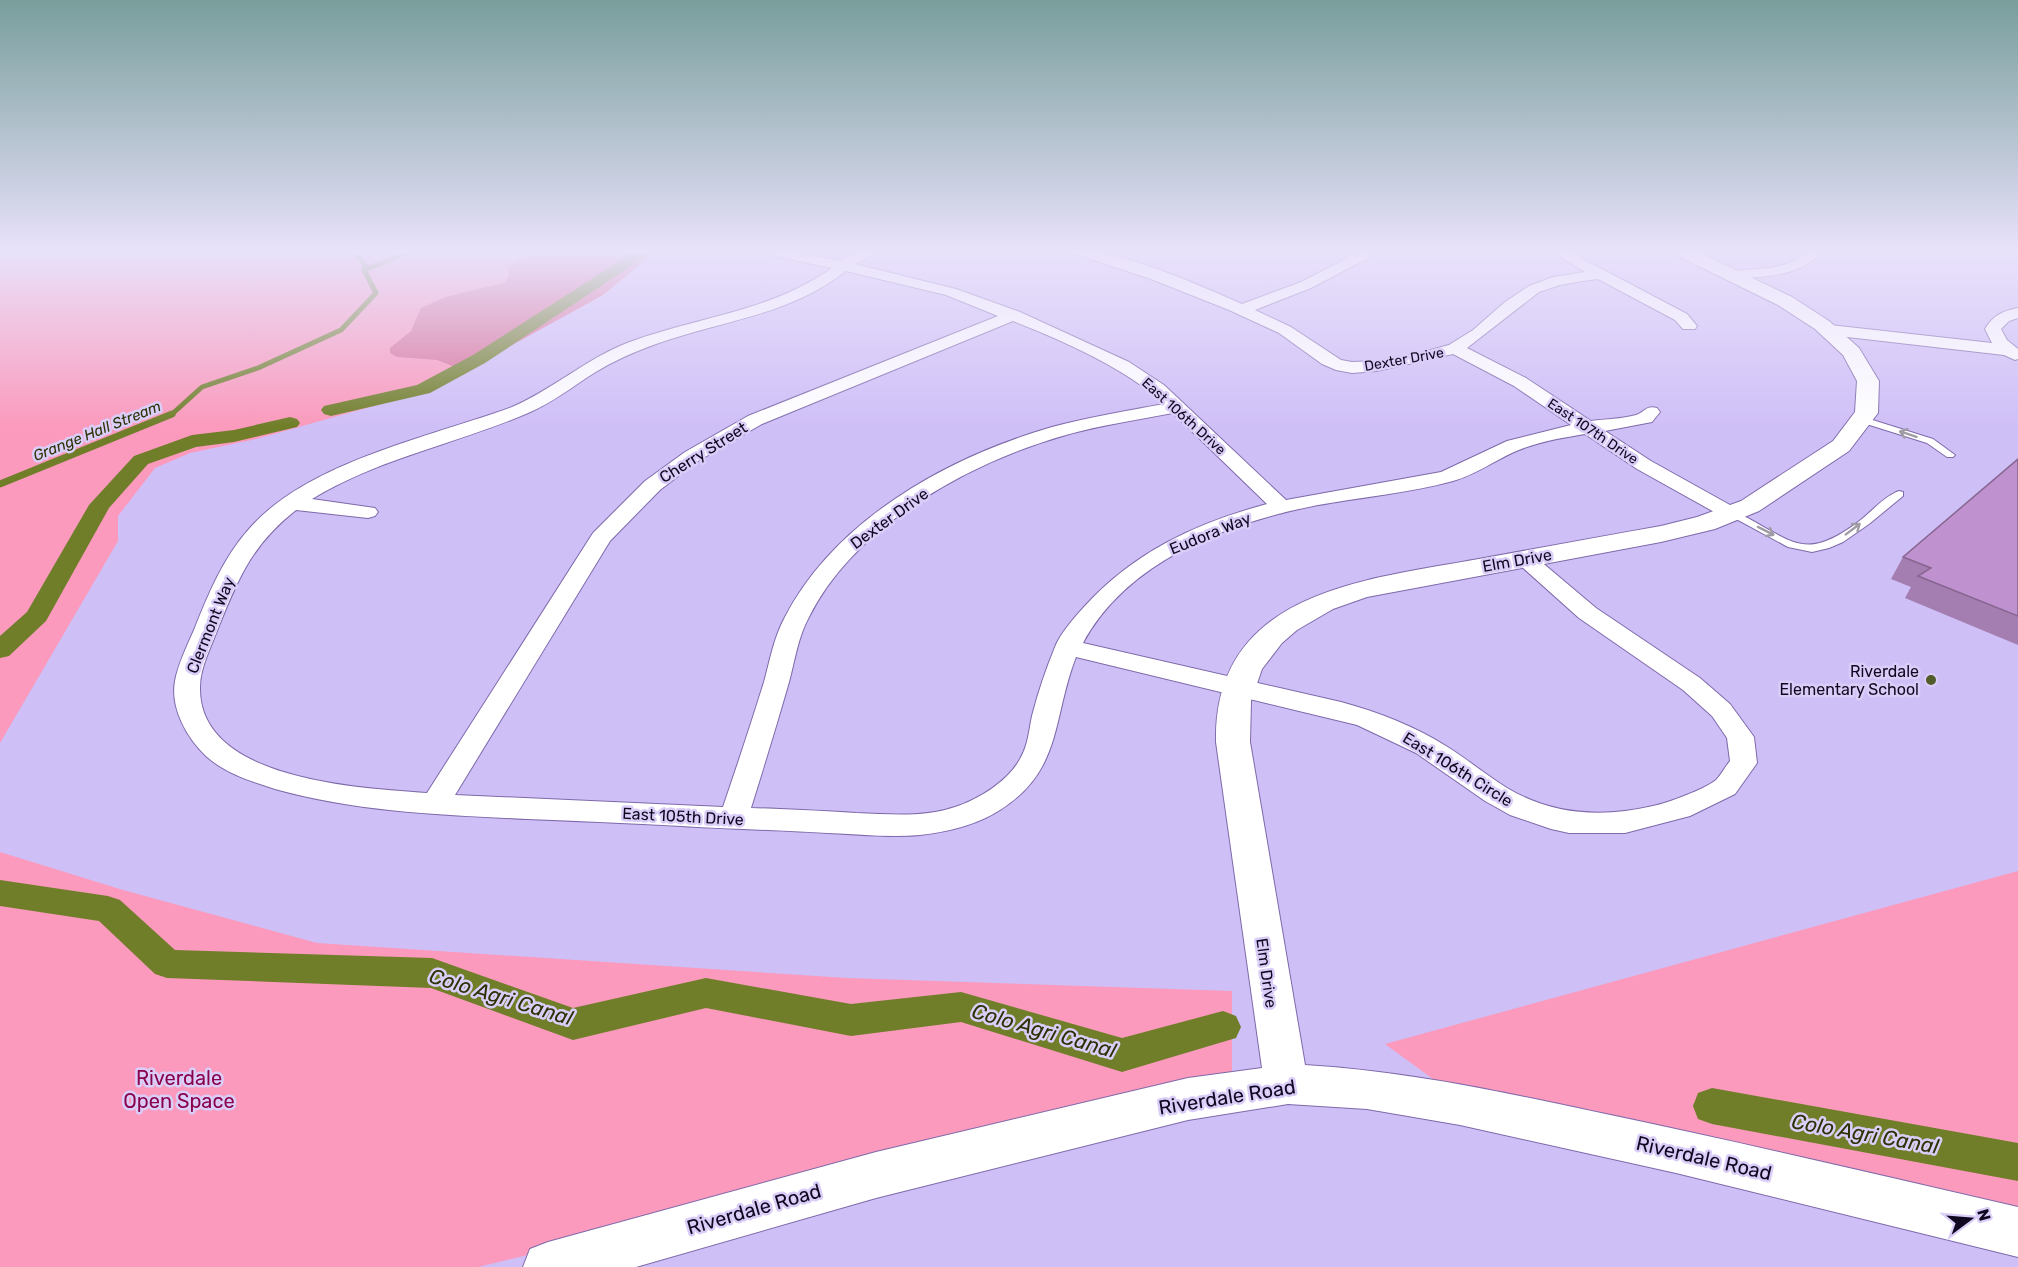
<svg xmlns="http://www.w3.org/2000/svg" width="2018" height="1267" font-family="Rubik,sans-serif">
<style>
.green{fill:#fb9abc}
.forest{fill:#d97097}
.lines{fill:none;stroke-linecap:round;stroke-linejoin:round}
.stream-far1{stroke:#707e29;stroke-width:5}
.stream{stroke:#707e29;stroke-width:7}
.canal{fill:#707e29;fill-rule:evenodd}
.service-casing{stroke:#7e69aa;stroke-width:2}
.minor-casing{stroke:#7e69aa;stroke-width:2}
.tertiary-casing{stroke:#7e69aa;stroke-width:2}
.service{fill:#fff;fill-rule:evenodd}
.minor{fill:#fff;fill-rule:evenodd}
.tertiary{fill:#fff;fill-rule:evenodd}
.wall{fill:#a47db1}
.building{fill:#bf91ce;stroke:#866690;stroke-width:1.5}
.oneway{stroke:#9f9ca6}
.poi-dot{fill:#525b2a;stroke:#dacef9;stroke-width:2}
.labels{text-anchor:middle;stroke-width:5;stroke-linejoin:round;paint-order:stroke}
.far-street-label{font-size:14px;fill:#100720;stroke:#dacef9}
.far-water-label{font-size:15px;font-style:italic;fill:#2b3203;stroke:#dacef9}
.street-label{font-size:16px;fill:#100720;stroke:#dacef9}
.poi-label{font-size:16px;fill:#100720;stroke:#dacef9;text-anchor:end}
.near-park-label{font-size:20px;fill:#8a014b;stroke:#dacef9}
.near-street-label{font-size:20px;fill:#100720;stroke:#dacef9}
.near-water-label{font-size:21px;font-style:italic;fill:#2b3203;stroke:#dacef9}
</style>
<rect width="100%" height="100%" fill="#cfbff7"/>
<g class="green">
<polygon points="0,250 657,250 603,295 427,391 256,439 190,453 155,468 118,516 118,541 0,743"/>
<polygon points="0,852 123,890 317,943 847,978 1232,991 1232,1085 478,1267 0,1267"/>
<polygon points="2018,871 2018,1211 1437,1082 1385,1044"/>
</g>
<path class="forest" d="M657,250L603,295L465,371L437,360L397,357L390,353V348L411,331L421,308L445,297L504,283L509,276L507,267C541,241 615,250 657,250Z"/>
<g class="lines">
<g class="stream-far1">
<polyline points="353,250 365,265 364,270"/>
<polyline points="171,415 202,387 258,368 341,330 376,293 364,270 414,250"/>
</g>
<polyline class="stream" points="0,484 172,414"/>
<g class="canal">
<polygon points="637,250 655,250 485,363 430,393 331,416 324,414 321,410 324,406 417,385 473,355"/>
<polygon points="290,417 297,419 300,423 297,427 234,442 196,447 148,464 109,508 46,621 9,656 0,658 0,636 27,612 89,505 134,456 192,435 234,430"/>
<polygon points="0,880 108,896 120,900 175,950 432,958 573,1008 706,978 851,1004 961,992 1122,1038 1223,1011 1236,1016 1241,1027 1236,1038 1122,1072 961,1022 851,1036 706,1008 573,1040 431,988 167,978 155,974 99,921 0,906"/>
<polygon points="1712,1088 2018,1143 2018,1181 1712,1124 1698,1119 1693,1106 1698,1093"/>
</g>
<defs>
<g id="service">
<polygon points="1863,417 1933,439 1955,455 1953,457 1947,457 1927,443 1860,422 1860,418"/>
<path d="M1899,491L1903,492V496L1869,524L1843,542L1829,548L1812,552L1788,547L1727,514L1732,511L1736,512C1793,540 1803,565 1862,519C1873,510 1885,496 1899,491Z"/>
</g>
<g id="minor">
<path d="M758,250H784L841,261L858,250H877L875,253L855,264L956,289L1020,312L1129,362L1164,385L1286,500L1441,472L1507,441L1571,425L1514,386L1453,354L1377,371L1352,373L1336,370L1322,364L1279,333L1229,310L1151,279L1072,253L1070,250C1122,250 1194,283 1242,304L1301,282L1363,250H1380L1378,253L1311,288L1255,310L1291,327L1341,360L1352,362L1377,361L1419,353L1449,345L1473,330L1505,302L1529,286L1553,277L1585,272L1549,250H1566L1687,314L1697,326L1695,329H1683L1675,320L1598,279L1583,281L1560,285L1539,292L1467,348L1526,378L1591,421C1605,419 1622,419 1636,415C1645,412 1646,405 1657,408L1660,412L1652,422L1605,431L1651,461L1739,510L1742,514L1739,518L1732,520L1725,518L1637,469L1585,434C1561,438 1537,442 1514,452C1494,461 1475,475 1453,481C1409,493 1363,497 1318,505C1231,522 1128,559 1083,643L1341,702C1378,712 1414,726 1446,746C1467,759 1486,775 1507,788C1552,815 1602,818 1653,806C1668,803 1705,789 1716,780C1721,775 1725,767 1730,761L1727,738L1712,716L1683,690L1579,618L1513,559L1516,554L1524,552L1532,554L1596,608L1700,678L1730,704L1754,737L1757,763L1735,794L1690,816L1625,833H1569L1551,829L1510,815L1485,801L1416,753L1357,725L1076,657C1052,718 1063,770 1000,810C977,825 947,832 920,835C889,838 858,834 827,833C779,830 730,829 681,826C630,823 578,821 527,819C442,815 357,812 275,789C251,781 226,774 206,756C187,738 170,708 175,681C178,664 187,646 194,630C208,595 223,558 249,529C307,462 430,437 512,407C552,390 586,359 627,343C698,316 768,313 832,268L765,254ZM846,271L946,295L998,316L748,416L685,452L645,481L593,533L427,793C361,788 198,781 200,687C200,667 212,645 219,626C239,576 253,544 296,510L368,518L375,516L378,512L375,508L312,499C379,458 456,444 528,413C552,403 572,387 594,373C613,361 634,352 656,344C722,320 789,316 846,271ZM1013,321C1061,340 1126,368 1164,404C1126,411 1089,417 1052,427C948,457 836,519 785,617C774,637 770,660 764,682C751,724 737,766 723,807L455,795L610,541L660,490L698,461L762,424ZM1173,413L1267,504C1196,523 1134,552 1084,607C1074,618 1060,634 1055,647C1046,669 1038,692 1032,716C1029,730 1028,746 1020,759C1008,781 979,799 955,807C923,818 889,814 856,813C821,811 786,809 751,808C764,766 777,724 789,682C795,660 798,637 809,617C855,525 970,462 1066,435C1101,425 1137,420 1173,413Z"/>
<path d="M1808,250H1822C1802,278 1764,276 1732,279L1725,275L1732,271C1757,268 1790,271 1808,250Z"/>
<path d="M2018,308V318L2009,321L2001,329L2007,340L2018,349V359L2015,360L2004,355L1830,335L1822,330L1830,325L1992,343L1985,329C1993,315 2003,311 2018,308Z"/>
</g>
<path id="tertiary" d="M1671,250H1694L1792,297L1829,321L1859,348L1879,381L1878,413L1849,451L1759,511L1715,529L1661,542L1367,597L1333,609L1297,630L1282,643L1262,669L1251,701L1250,742L1305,1065C1406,1071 1503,1092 1601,1113C1740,1142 1879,1175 2018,1207V1257L1676,1173L1460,1125L1367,1109L1288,1104L1188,1120L876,1198L636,1267H523L530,1249L548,1242L876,1152L1188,1078L1262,1068L1216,742C1213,593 1362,580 1473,560C1535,549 1598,537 1661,526L1697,517L1741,501L1833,441L1855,412L1857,381L1843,355L1815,329L1778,305L1674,254Z"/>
</defs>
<use href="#service" class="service-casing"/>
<use href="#minor" class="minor-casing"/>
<use href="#tertiary" class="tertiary-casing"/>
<use href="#service" class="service"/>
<use href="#minor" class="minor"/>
<use href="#tertiary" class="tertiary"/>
</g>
<polygon class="wall" points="2018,459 2018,645 1905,598 1911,587 1891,579 1903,557"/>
<polygon class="building" points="2018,459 2018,616 1918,576 1931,568 1903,557"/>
<defs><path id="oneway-shaft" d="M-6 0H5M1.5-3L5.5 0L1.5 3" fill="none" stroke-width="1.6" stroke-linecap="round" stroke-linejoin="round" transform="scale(1.5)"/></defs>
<g class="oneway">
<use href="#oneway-shaft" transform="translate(1908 434) rotate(-162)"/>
<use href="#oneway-shaft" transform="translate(1853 529) rotate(-37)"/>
<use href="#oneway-shaft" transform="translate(1766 531) rotate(27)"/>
</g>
<linearGradient id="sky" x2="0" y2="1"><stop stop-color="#789e9c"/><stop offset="0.59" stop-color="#e9e2fb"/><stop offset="1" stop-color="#e9e2fb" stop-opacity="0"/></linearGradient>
<rect width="2018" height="427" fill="url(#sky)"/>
<circle class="poi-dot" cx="1931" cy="680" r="6"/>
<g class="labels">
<g class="far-street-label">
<text transform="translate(1404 359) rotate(-10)" y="5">Dexter Drive</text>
<text transform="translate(1184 416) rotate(42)" y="5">East 106th Drive</text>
<text transform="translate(1593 431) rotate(34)" y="5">East 107th Drive</text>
</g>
<g class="far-water-label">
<text transform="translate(97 431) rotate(-22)" y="5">Grange Hall Stream</text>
</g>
<g class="street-label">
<text transform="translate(703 452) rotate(-32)" y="6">Cherry Street</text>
<text transform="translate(889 518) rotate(-36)" y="6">Dexter Drive</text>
<text transform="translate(1210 533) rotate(-22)" y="6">Eudora Way</text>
<text transform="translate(1517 560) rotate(-10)" y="6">Elm Drive</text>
<text transform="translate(210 625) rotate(-68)" y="6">Clermont Way</text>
<text transform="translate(1458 769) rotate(32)" y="6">East 106th Circle</text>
<text transform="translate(683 816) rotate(3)" y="6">East 105th Drive</text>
<text transform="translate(1267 973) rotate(82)" y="6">Elm Drive</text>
</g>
<g class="poi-label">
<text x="1919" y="677">Riverdale<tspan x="1919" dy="18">Elementary School</tspan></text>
</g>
<g class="near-park-label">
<text x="179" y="1085">Riverdale<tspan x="179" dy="23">Open Space</tspan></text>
</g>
<g class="near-street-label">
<text transform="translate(1227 1097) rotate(-9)" y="7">Riverdale Road</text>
<text transform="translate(1704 1158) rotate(13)" y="7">Riverdale Road</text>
<text transform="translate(754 1209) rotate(-16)" y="7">Riverdale Road</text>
</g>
<g class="near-water-label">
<text transform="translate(501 997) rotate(17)" y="7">Colo Agri Canal</text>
<text transform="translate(1044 1031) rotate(16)" y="7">Colo Agri Canal</text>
<text transform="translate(1865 1134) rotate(10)" y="7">Colo Agri Canal</text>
</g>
</g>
<g transform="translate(1970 1219) rotate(74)" stroke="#dacef9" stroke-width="4.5" paint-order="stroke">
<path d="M0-4.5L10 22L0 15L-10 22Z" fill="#100720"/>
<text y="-9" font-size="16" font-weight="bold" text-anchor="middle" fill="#100720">N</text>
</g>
</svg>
